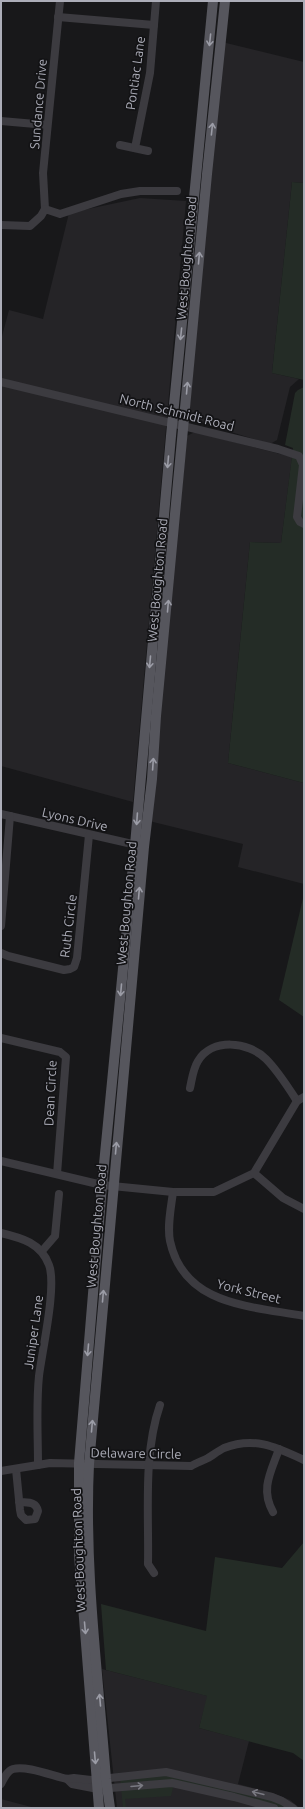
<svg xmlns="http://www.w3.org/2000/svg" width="305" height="1809" font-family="Ubuntu,sans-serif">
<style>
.built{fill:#252427}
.green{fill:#242c26}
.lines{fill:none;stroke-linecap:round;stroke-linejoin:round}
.minor{stroke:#3c3b40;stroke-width:8}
.major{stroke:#56565d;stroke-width:10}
.oneway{stroke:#9b9ca6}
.oneway2{stroke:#7a7a82}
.labels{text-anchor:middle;stroke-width:3.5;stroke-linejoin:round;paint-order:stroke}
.street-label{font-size:13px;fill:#acadb8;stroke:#131315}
</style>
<rect width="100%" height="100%" fill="#18181a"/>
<g class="built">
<polygon points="222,42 304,62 304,183 292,182 272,373 299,379 290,387 277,440 270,444 193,420 189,415"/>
<polygon points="140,198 186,201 133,802 1,766 1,340 9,310 43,319 69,213"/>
<polygon points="195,432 292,457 281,543 250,542 228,763 304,783 304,884 238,867 243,844 149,821 187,436"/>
<polygon points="102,1669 208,1696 199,1728 249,1741 238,1784 273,1793 290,1800 300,1808 117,1808"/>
<polygon points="1,1799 35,1808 1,1808"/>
</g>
<g class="green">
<polygon points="292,182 304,183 304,380 272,373"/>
<polygon points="304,387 304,783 228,763 250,542 281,543 293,448 285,445 295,393 298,390"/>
<polygon points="304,894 304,1017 279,1000"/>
<polygon points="304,1542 304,1761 293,1753 199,1728 207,1696 106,1670 101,1604 206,1631 215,1557 282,1568"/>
<polygon points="166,1772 237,1788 293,1808 273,1808 174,1784 171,1796 125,1799 126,1808 123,1808 120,1777"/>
</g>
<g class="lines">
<g class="minor">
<polyline points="58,17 154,25"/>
<polyline points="1,121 47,125"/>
<polyline points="120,145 148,151"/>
<polyline points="135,148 150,73 156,1"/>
<polyline points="45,209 43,173 60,1"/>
<polyline points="1,225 30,226 41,216 45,209 60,214 121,194 140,191 177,191"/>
<polyline points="1,382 278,449 299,456 303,465 297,517 300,522 304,524"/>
<polyline points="1,814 141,846"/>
<polyline points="1,926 10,816"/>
<polyline points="1,953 8,956 64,970 70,969 74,967 77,958 89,835"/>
<polyline points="1,1038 60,1052 66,1057 57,1174"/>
<path d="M190,1088C192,1079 193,1069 198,1061C212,1038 248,1041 266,1059C278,1071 288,1087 297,1101L304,1097"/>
<polyline points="1,1161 102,1185 173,1192 214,1192 254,1173 297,1101"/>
<polyline points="254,1173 283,1198 304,1209"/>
<path d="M173,1192C171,1208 167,1226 170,1241C184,1306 251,1306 304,1316"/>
<path d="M1,1233C22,1238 41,1243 49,1265C57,1286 42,1351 39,1376C36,1405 38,1436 38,1465"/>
<polyline points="42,1251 55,1236 59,1194"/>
<path d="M16,1469L20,1510L21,1515L26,1520L35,1519L38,1511C36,1501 28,1503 19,1502"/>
<path d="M1,1471L50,1463L191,1466C196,1463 202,1461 208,1458C213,1455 218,1451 224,1448C254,1436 276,1447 304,1460"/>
<path d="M273,1512C260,1489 271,1472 279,1449"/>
<path d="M154,1573L148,1564C149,1512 143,1454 160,1405"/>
<polyline points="67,1779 72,1784 98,1789 172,1783 234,1797 274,1808"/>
<path d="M1,1784C4,1778 7,1771 13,1769C26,1765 53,1776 67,1779L74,1778L91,1780L166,1772L272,1797L282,1801L293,1808"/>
</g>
<g class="major">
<polyline points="99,1808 79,1555 79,1463 102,1185 135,845 171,436 213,1"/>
<path d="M110,1808L106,1779C98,1674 84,1569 89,1464L144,847L152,779L156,716L207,174L225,1"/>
</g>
</g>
<defs><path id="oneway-shaft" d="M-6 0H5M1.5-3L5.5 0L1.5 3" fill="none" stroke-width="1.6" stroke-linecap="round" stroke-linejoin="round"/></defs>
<g class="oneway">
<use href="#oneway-shaft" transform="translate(210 40) rotate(96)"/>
<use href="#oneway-shaft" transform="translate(212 129) rotate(-84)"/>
<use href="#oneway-shaft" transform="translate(199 258) rotate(-85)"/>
<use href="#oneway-shaft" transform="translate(181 334) rotate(96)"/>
<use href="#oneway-shaft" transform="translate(187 388) rotate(-85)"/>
<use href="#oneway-shaft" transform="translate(168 462) rotate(95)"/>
<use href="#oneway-shaft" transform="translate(168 606) rotate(-85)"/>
<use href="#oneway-shaft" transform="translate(150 662) rotate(95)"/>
<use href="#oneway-shaft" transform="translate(153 764) rotate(-86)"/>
<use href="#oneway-shaft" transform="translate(137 819) rotate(94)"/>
<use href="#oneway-shaft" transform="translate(139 893) rotate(-85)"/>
<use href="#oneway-shaft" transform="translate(121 990) rotate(95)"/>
<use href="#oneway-shaft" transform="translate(116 1148) rotate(-85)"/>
<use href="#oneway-shaft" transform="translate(103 1296) rotate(-85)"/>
<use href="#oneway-shaft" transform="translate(88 1350) rotate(95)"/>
<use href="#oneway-shaft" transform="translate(92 1426) rotate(-85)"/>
<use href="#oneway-shaft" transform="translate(85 1628) rotate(85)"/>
<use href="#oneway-shaft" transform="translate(100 1700) rotate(-95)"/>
<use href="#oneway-shaft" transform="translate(95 1758) rotate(85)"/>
</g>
<g class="oneway2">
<use href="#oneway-shaft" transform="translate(137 1786) rotate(-5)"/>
<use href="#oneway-shaft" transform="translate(258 1793) rotate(-166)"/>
</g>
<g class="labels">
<g class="street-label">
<text transform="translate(135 73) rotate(-82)" y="5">Pontiac Lane</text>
<text transform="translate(38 104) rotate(-85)" y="5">Sundance Drive</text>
<text transform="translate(186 258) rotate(-85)" y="5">West Boughton Road</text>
<text transform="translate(177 412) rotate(14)" y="5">North Schmidt Road</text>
<text transform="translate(157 580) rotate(-85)" y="5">West Boughton Road</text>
<text transform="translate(75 819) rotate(13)" y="5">Lyons Drive</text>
<text transform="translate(126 903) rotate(-85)" y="5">West Boughton Road</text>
<text transform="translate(68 926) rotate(-83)" y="5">Ruth Circle</text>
<text transform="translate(50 1093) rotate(-87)" y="5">Dean Circle</text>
<text transform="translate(96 1226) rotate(-85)" y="5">West Boughton Road</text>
<text transform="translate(249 1291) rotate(14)" y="5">York Street</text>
<text transform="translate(33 1332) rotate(-82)" y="5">Juniper Lane</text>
<text transform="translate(136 1453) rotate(1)" y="5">Delaware Circle</text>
<text transform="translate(78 1550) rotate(-92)" y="5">West Boughton Road</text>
</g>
</g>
<rect width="305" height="1809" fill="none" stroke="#acadb8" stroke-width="4"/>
</svg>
